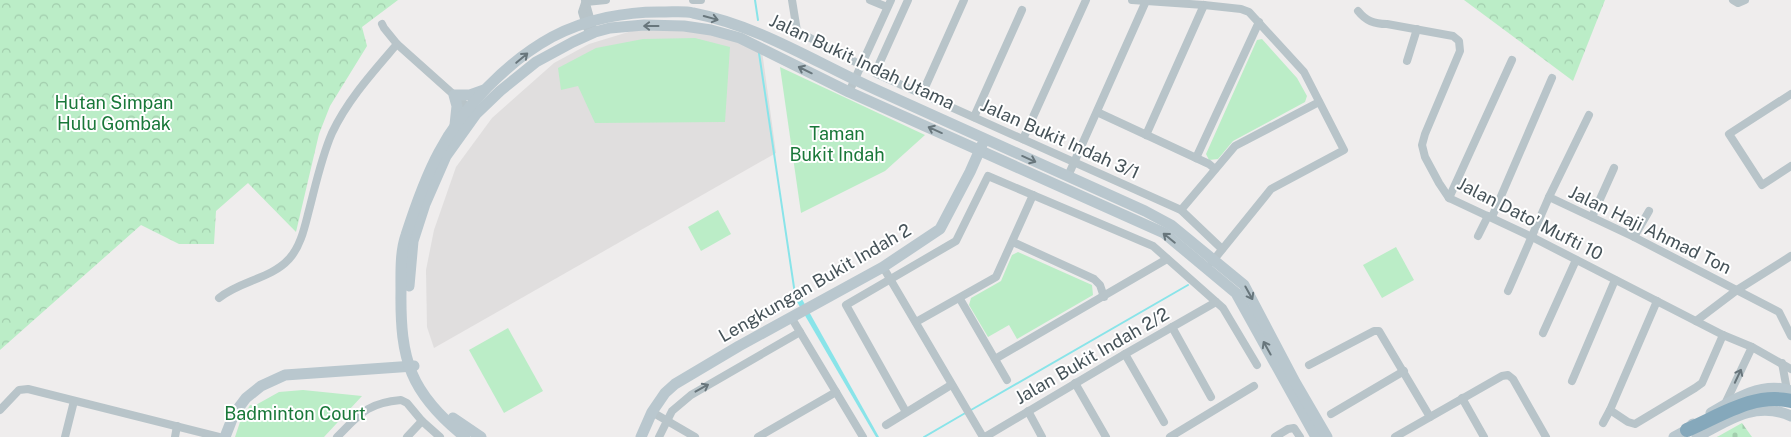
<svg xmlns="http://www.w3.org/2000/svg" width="1791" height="437" font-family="'Public Sans',sans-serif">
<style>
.education{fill:#e0dede}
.green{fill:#bbedc7}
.forest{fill:url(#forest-crowns)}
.cemetery{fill:url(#cemetery-stones)}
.water{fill:#89e4e9}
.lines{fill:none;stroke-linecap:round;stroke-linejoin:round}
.stream{stroke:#89e4e9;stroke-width:2}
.street{stroke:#b8c4c9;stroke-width:8}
.secondary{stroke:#b9c7ce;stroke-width:11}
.highway{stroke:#85a8bb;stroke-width:14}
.oneway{stroke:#68767c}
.oneway2{stroke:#68757b}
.labels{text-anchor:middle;stroke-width:4;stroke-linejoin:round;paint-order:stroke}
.street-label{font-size:18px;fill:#465359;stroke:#fff}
.park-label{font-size:18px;fill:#197839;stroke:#fff}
</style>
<defs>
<pattern id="forest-crowns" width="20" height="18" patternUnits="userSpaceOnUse" patternTransform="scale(1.25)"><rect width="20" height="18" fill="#bbedc7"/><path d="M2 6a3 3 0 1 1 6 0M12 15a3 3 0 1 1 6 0" fill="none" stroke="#a2cdad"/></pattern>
<pattern id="cemetery-stones" width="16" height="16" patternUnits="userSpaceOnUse" patternTransform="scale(1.25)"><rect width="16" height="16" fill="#bbedc7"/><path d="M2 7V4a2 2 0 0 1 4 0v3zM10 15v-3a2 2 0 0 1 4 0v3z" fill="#a2cdad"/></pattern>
</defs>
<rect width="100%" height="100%" fill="#efeded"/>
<polygon class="education" points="635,30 687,30 728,38 762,51 776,153 434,348 427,327 426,270 434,230 456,167 492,118 554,63 589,44"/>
<g class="green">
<polygon points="695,38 730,47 725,122 595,123 578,86 561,90 558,68 596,48 643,39"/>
<polygon points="1262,39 1297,78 1307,96 1305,102 1233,141 1218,159 1209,160 1206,154 1257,40"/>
<polygon points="780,67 925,135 885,171 801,213"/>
<polygon points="718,210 731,234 701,251 688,227"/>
<polygon points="1396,247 1414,280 1382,298 1363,265"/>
<polygon points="1018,252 1092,285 1093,295 1017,339 1009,325 988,337 969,305 971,298 1001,281 1012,255"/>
<polygon points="508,328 543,391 504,413 469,350"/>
<polygon points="303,390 362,396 324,437 235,437 240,422 250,405 254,406 279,392"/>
</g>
<g class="forest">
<polygon points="0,0 398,0 362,27 367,46 330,106 319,134 296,232 248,183 216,211 214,244 179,244 141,225 0,350"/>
<polygon points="1464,0 1605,0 1573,81"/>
</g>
<polygon class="cemetery" points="1742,423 1752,437 1717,437"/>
<polygon class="water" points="798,292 879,437 876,437 793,295"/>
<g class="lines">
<g class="stream">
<polyline points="755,0 758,20"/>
<polyline points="759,53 795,294"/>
<polyline points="971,410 1188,285"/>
<polyline points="924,437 967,412"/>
</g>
<g class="street">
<polyline points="585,0 592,25"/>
<polyline points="693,0 701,0"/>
<polyline points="792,0 797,31 861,65"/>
<polyline points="870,0 887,7"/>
<polyline points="908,0 875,73 1181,210 1222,249"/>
<polyline points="1132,0 1204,5 1241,9 1249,12 1304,72 1344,150 1271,189 1212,262"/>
<polyline points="1733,0 1738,3 1745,0"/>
<polyline points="586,2 606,0"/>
<polyline points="585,3 582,12 587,28"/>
<path d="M1358,11C1366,21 1374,24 1387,24L1453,36L1459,41L1460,51L1425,134L1422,145L1425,157L1439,183L1449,198L1532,237L1723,335L1752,347L1791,369"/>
<polyline points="382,24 384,28 397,44 472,111"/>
<polyline points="1407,61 1417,29"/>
<polyline points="849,92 891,0"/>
<polyline points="922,94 964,0"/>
<polyline points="1791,94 1729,134 1762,185 1791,166"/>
<polyline points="1097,112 1209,164 1215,169"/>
<polyline points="974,117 1022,10"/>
<polyline points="1146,135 1204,5"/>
<polyline points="1023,139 1086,0"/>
<polyline points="1196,158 1259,22"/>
<polyline points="1068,176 1146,1"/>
<polyline points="1549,197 1634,237 1779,312 1791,336"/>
<polyline points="1449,198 1512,60"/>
<polyline points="1181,210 1235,146 1319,102"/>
<polyline points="1492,217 1552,78"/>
<polyline points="1592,217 1614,168"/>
<polyline points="1478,236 1488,216"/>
<polyline points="1634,237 1649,211"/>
<polyline points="1013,242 1094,279 1100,285 1104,297"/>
<polyline points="883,267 983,437"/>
<polyline points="1508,291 1549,197 1589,115"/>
<path d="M219,298C239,281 271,279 289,259C300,247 304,230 308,214C315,188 321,158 332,133C348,99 374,71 397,44"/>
<polyline points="960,299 1007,380"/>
<polyline points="791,317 863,437"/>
<polyline points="1696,321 1737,290 1791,256"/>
<polyline points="916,322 996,277 1033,195"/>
<polyline points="1172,327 1211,397"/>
<polyline points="1543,333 1576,260"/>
<polyline points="1125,354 1164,422"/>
<polyline points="995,359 1167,259"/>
<polyline points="1782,363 1787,390"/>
<polyline points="1309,365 1374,331 1379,331 1430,417"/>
<polyline points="1572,381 1615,280"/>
<polyline points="1075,383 1106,437"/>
<polyline points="1462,398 1484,437"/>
<polyline points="1725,404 1752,347"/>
<polyline points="0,410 19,390 28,389 219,437"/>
<polyline points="1610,410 1628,422 1635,424 1695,388 1702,383 1723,335"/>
<polyline points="1028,411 1042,437"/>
<polyline points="652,412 695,437"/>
<polyline points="906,412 846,305 956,241 988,176 1153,246 1223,308 1257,365"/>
<polyline points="1331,414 1404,371"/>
<polyline points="1603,423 1610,410 1657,301"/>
<polyline points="886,425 951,385"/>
<polyline points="65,437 74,401"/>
<polyline points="175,437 177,426"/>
<path d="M337,437C360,414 367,403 401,400L407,403L422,421L440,437"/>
<polyline points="407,437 422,421"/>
<polyline points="659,437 672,411 691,395 800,332"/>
<polyline points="758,437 836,392"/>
<polyline points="985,437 1125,354 1216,302"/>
<polyline points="1170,437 1254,386"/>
<polyline points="1275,437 1288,429 1294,428 1300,437"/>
<polyline points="1395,437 1502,376 1508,375 1513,379 1546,437"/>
</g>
<g class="secondary">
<polyline points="455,125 457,106 454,95 470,95 484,90"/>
<polyline points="409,286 413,241 425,204 446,156 476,114 500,91 536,62 573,42 595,32 610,28 644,25 684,26 711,30 740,38 849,92 1164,233 1236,293 1316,437"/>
<path d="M1711,413C1734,399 1763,381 1791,391"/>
<polyline points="453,418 481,437"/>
<polyline points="225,437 234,414 246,398 261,386 285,375 414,366"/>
<path d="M465,437C410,393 400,360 401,291C401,273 400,252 406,235C415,207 425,178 439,152C462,108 508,61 552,37C586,19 627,11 665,12C675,12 685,11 693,13C760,26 818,64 879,91C967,131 1056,171 1145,211L1171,225L1244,285L1295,382L1327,437"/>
<polyline points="641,437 652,412 665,393 675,384 739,346 883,267 940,229 970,172 982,145"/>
<polyline points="1674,437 1687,430 1693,424"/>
<path d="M1697,437C1728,420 1756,400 1791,416"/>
</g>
<path class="highway" d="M1687,430C1720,416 1754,392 1791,401"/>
</g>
<defs><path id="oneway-shaft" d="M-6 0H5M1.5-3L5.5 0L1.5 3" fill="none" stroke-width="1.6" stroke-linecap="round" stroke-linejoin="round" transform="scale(1.25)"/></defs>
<g class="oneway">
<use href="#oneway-shaft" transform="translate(711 18) rotate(15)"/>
<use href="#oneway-shaft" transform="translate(651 26) rotate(-180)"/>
<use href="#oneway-shaft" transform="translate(522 58) rotate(-40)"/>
<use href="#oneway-shaft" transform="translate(805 70) rotate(-154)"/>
<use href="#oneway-shaft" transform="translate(935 130) rotate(-156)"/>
<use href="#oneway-shaft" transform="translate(1029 159) rotate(24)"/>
<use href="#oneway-shaft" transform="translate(1169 238) rotate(-141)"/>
<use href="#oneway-shaft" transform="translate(1249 293) rotate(61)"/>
<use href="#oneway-shaft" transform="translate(1267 348) rotate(-119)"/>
</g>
<g class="oneway2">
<use href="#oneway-shaft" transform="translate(1738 376) rotate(-65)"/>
<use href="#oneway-shaft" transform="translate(702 388) rotate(-29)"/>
</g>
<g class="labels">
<g class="street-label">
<text transform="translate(862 62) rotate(25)" y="6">Jalan Bukit Indah Utama</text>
<text transform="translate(1060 139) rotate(24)" y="6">Jalan Bukit Indah 3/1</text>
<text transform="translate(1530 219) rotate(27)" y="6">Jalan Dato' Mufti 10</text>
<text transform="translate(1650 230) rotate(26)" y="6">Jalan Haji Ahmad Ton</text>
<text transform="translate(815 283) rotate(-30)" y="6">Lengkungan Bukit Indah 2</text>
<text transform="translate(1092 356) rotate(-30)" y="6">Jalan Bukit Indah 2/2</text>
</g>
<g class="park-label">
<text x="114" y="109">Hutan Simpan<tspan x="114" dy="21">Hulu Gombak</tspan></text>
<text x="837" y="140">Taman<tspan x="837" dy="21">Bukit Indah</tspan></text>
<text x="295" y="420">Badminton Court</text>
</g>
</g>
</svg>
